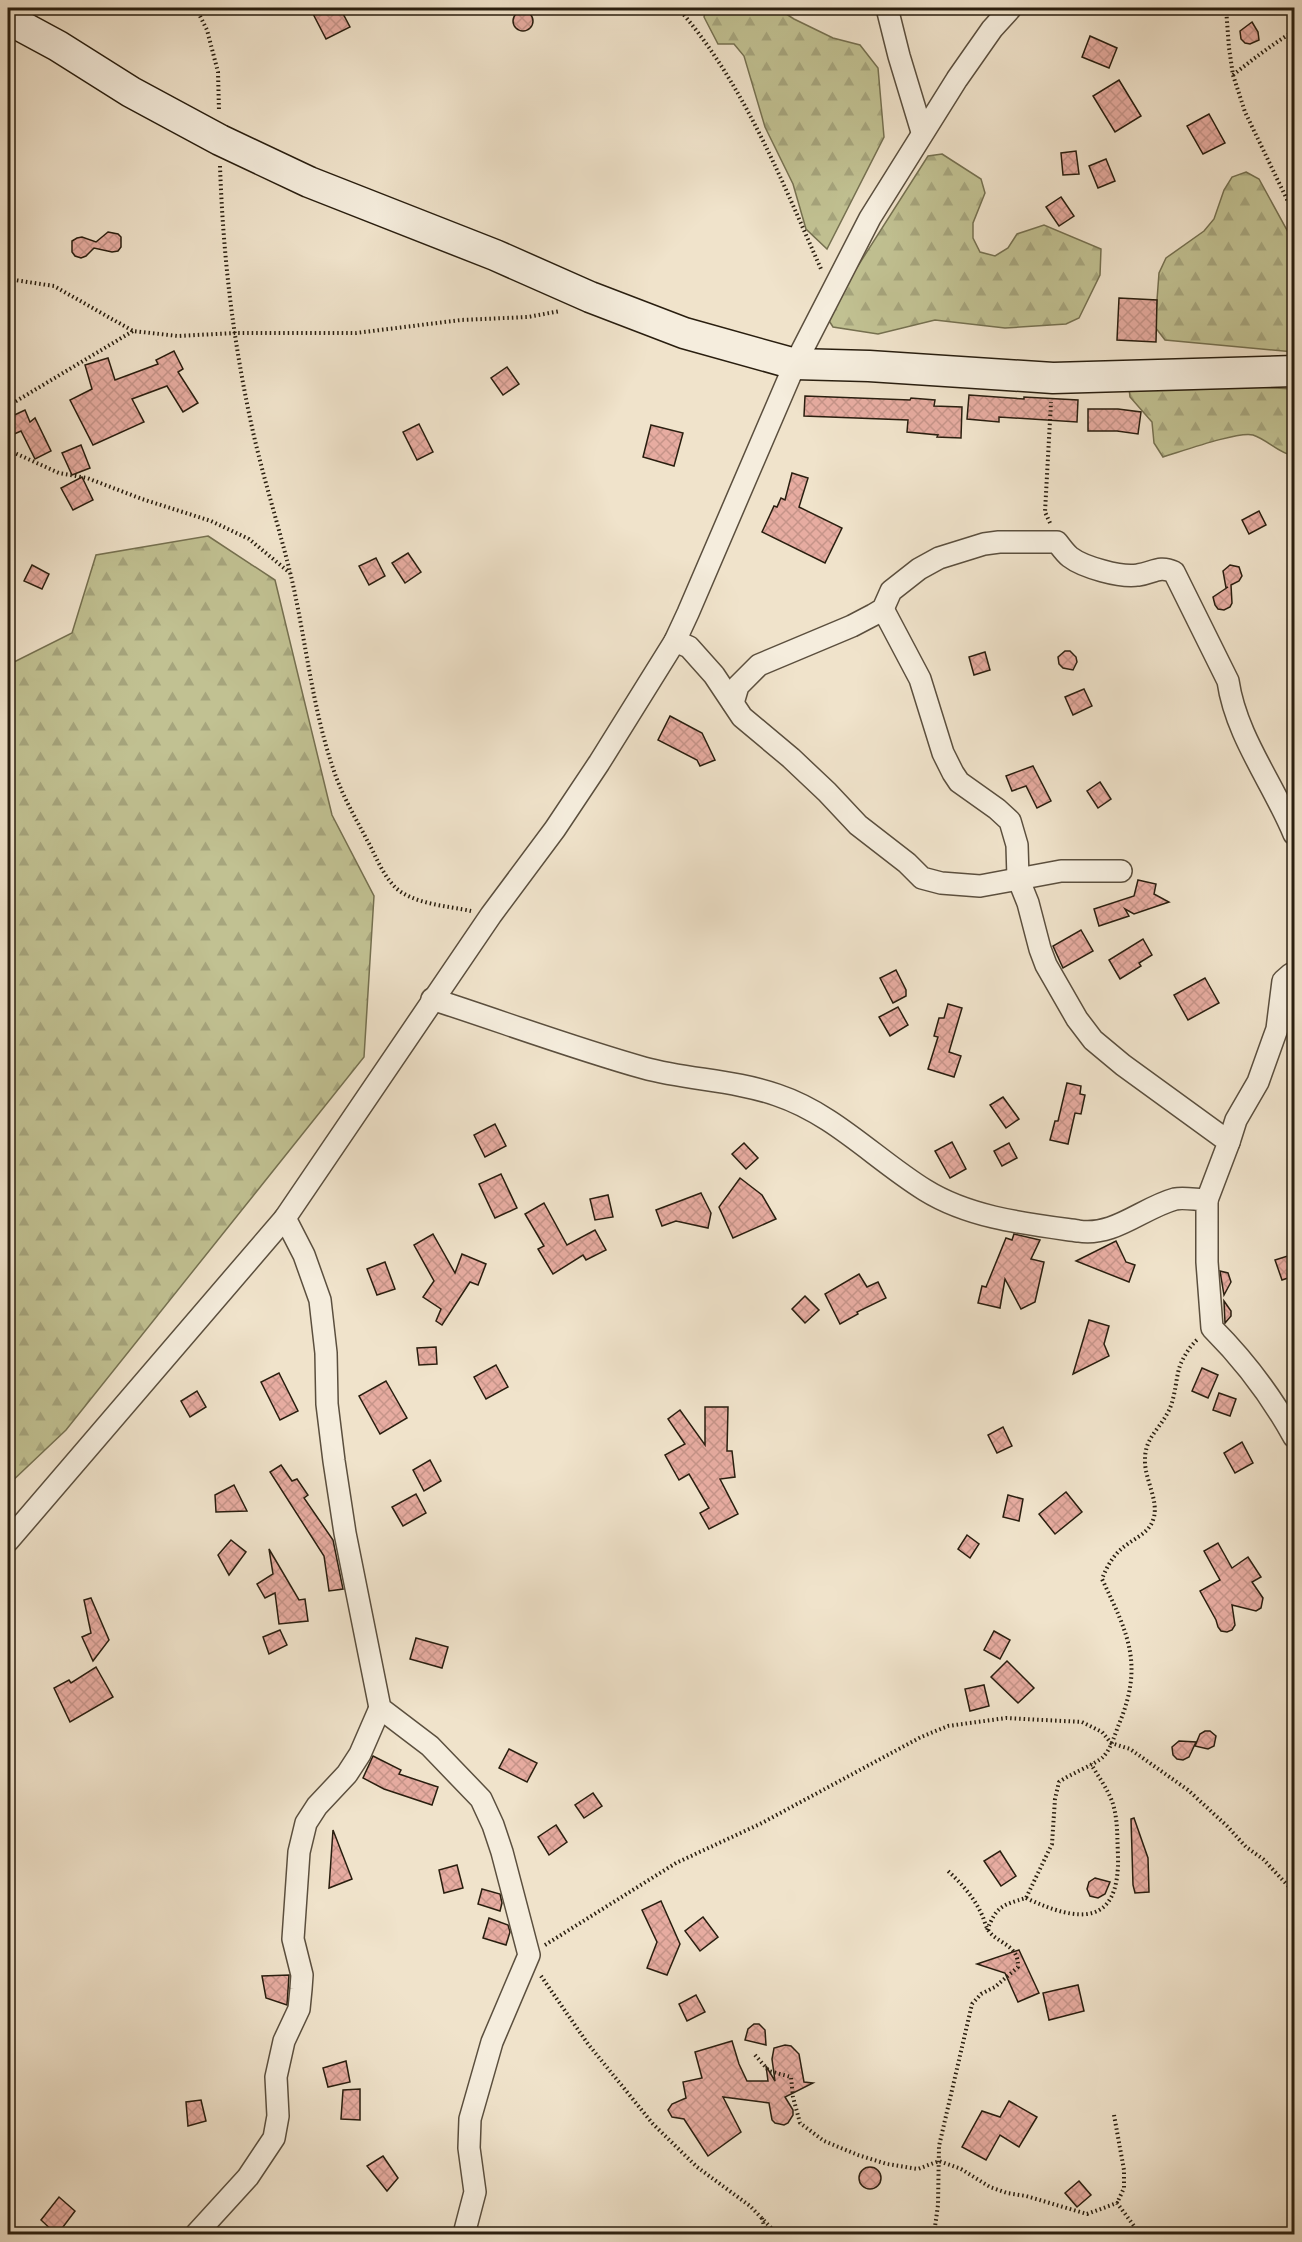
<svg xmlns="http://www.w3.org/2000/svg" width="1302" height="2242" font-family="'IM FELL DW Pica',serif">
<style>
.forest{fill:url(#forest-firs);stroke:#757050;stroke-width:1.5}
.building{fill:url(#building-cross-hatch);stroke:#291e0f;stroke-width:1.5}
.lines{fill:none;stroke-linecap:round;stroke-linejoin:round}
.street-casing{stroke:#5b4f3e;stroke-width:24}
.secondary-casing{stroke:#291e0f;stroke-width:33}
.path{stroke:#291e0f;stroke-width:4;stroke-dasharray:1.5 3;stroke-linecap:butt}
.street{stroke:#f5eddd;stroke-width:21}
.secondary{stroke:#f5eddd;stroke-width:30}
</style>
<defs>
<pattern id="forest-firs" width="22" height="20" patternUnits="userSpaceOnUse" patternTransform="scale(1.5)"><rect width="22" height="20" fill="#c1c192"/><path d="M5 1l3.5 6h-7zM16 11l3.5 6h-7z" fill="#a6a57d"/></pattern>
<pattern id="building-cross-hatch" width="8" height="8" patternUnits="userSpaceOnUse" patternTransform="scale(1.5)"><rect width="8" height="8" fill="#e7aca1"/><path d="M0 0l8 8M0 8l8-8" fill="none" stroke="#c69489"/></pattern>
</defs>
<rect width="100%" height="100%" fill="#f0e3cb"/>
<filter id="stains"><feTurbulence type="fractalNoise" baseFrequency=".00333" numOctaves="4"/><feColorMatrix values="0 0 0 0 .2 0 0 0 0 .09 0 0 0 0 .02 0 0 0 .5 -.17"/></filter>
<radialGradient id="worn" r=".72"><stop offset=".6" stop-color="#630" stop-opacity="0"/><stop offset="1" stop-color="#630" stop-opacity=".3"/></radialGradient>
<g class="forest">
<polygon points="706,8 777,8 794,19 833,38 860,45 878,68 884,137 827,249 806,229 793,184 765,127 744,56 734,44 718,44 704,17"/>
<polygon points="942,154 981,179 985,193 973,223 973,238 980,252 995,256 1008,248 1017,234 1044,225 1101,249 1100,275 1079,318 1066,324 1005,328 935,320 878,334 833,327 826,316 928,156"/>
<polygon points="1246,172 1259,179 1294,243 1294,352 1165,340 1155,327 1159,273 1166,258 1204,231 1214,219 1224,190 1232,177"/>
<path d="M1128,380L1294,389V456C1278,453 1268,440 1253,435C1238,431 1180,452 1163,457L1154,443L1152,422L1130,397Z"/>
<polygon points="208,536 275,580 332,815 374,896 364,1057 66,1430 8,1485 8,665 72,633 96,555"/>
</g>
<g class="building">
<polygon points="310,8 340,8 350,27 326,39"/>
<circle cx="523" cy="21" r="10"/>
<polygon points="1252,22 1258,32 1259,40 1250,44 1245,43 1241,39 1240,31"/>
<polygon points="1090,36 1117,48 1109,68 1082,57"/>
<polygon points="1119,80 1141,116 1115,132 1093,96"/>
<polygon points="1209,114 1225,143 1203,154 1187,126"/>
<polygon points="1076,151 1079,174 1063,175 1061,153"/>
<polygon points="1106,159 1115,181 1098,188 1089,166"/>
<polygon points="1061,197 1074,216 1059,226 1046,207"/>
<polygon points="108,232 118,234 121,237 121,247 118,251 112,252 94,248 86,256 81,258 75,256 72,252 72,241 77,238 82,237 96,242"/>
<polygon points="1119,298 1157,300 1156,342 1117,340"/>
<polygon points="174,351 183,369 178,372 198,403 183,412 167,386 132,399 144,422 93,445 70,400 92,389 85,365 108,358 115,380 158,364 156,360"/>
<polygon points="507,367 519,384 503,395 491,378"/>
<polygon points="969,395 1024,399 1024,397 1078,400 1077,422 999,417 999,422 967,419"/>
<polygon points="805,396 910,400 911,398 935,400 934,406 962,407 961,438 937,437 938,435 907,432 908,420 804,416"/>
<polygon points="1088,409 1118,409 1141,412 1138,434 1117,431 1088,431"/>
<polygon points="25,410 30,422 35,418 51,451 35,459 21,431 12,435 8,426 8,418"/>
<polygon points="419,424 433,452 417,460 403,432"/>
<polygon points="651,425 683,433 674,466 643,457"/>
<polygon points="81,445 90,468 72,475 62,453"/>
<polygon points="792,473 808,478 799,507 842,528 825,563 762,532 774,506 777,507 781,498 785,500"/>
<polygon points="82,477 93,500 73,510 61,488"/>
<polygon points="1259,511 1266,525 1249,534 1242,520"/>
<polygon points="408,553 421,572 405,583 392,563"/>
<polygon points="376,558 385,576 369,585 359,566"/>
<polygon points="32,565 49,574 42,589 24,581"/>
<polygon points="1230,565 1239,567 1242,576 1239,581 1231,585 1232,603 1230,607 1224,610 1218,609 1215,605 1213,597 1228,587 1226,588 1223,571"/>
<polygon points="1065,651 1070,651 1076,657 1077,662 1073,670 1063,668 1059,664 1058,657"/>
<polygon points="985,652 990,670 974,675 969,657"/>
<polygon points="1084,689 1092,706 1073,715 1065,697"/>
<polygon points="670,716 702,733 715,760 700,766 697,760 658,740"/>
<polygon points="1033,766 1051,801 1037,808 1026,786 1012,791 1006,776"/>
<polygon points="1100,782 1111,799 1098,808 1087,791"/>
<polygon points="1138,880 1156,884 1154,894 1169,902 1134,914 1125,909 1129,916 1099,926 1094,909 1134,896"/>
<polygon points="1081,930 1093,951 1063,968 1053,946"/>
<polygon points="1143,939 1152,955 1139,963 1141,966 1120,979 1109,960"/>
<polygon points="896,970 906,990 906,996 893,1003 880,978"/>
<polygon points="1205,978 1219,1003 1188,1020 1174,995"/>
<polygon points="948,1004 962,1008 949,1052 961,1056 954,1077 928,1069 938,1037 934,1036 939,1018 944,1018"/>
<polygon points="898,1007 908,1025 890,1036 879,1017"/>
<polygon points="1067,1083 1081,1086 1080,1094 1085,1095 1081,1114 1075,1113 1068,1144 1050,1140 1055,1121 1058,1121"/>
<polygon points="1003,1097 1019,1119 1006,1128 990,1105"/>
<polygon points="495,1124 506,1146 485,1157 474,1135"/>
<polygon points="952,1142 966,1169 950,1178 935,1151"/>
<polygon points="744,1143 758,1158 746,1169 732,1154"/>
<polygon points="1009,1143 1017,1158 1002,1166 994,1151"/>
<polygon points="501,1174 517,1208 495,1218 479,1184"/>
<polygon points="740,1178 762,1195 776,1219 733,1238 719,1207"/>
<polygon points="701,1193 711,1213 708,1228 676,1221 662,1226 656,1210"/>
<polygon points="608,1195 613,1217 595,1220 590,1199"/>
<polygon points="544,1203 567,1245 595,1230 606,1250 586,1260 583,1255 553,1274 538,1249 544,1246 525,1214"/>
<polygon points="433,1234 455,1273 462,1254 486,1264 478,1285 470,1282 442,1325 436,1321 441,1309 423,1297 434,1281 414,1245"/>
<polygon points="1014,1234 1040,1240 1031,1259 1044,1262 1035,1302 1021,1309 1005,1279 1000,1308 978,1303 982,1286 986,1287 1006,1238 1012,1240"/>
<polygon points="1116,1241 1126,1262 1135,1265 1129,1282 1076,1261"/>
<polygon points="1294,1254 1294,1276 1282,1280 1275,1260"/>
<polygon points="385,1262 395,1289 377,1295 367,1269"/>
<polygon points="1220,1271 1228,1273 1231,1282 1224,1295"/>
<polygon points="859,1274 867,1287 878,1282 886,1298 857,1312 858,1314 840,1324 825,1294"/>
<polygon points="805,1296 819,1310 805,1323 792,1309"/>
<polygon points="1224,1301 1231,1311 1231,1316 1225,1323"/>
<polygon points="1089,1320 1109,1326 1104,1344 1109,1356 1073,1374"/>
<polygon points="436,1347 437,1364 419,1365 417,1348"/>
<polygon points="496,1365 508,1387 486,1399 474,1377"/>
<polygon points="1202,1368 1218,1375 1208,1398 1192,1391"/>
<polygon points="279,1373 298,1411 280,1420 261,1382"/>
<polygon points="386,1381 407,1418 380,1434 359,1396"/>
<polygon points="197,1391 206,1407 190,1417 181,1401"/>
<polygon points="1219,1393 1236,1399 1230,1416 1213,1410"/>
<polygon points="705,1407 728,1407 727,1451 732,1451 735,1477 720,1479 738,1514 709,1529 700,1513 709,1508 689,1474 679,1480 665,1455 685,1444 668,1419 680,1410 705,1445"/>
<polygon points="1003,1427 1012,1446 997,1453 988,1435"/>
<polygon points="1242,1442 1253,1463 1235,1473 1224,1453"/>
<polygon points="430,1460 441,1481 424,1491 413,1470"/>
<polygon points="281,1465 292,1481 297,1479 308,1495 304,1498 333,1540 343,1589 329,1591 324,1556 270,1472"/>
<polygon points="234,1485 247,1511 216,1512 215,1495"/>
<polygon points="1066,1492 1082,1512 1055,1534 1039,1514"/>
<polygon points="416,1494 426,1513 403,1526 392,1507"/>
<polygon points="1008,1495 1023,1499 1019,1521 1003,1517"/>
<polygon points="967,1535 979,1544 970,1558 958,1549"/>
<polygon points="231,1540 246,1552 229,1575 218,1555"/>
<polygon points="1218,1543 1232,1568 1248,1557 1261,1577 1252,1582 1263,1598 1261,1608 1256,1611 1232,1605 1235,1625 1232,1630 1227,1632 1221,1631 1218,1627 1216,1620 1200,1591 1220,1580 1204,1551"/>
<polygon points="269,1549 299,1600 305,1599 308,1621 279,1624 275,1593 265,1598 257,1584 273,1574"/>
<polygon points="91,1598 109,1640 93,1661 82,1637 91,1633 84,1600"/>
<polygon points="280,1630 287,1645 269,1654 263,1637"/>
<polygon points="994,1631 1010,1640 1000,1659 984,1650"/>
<polygon points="416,1638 448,1647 442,1668 410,1659"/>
<polygon points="1007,1661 1034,1688 1018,1703 991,1677"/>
<polygon points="96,1667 113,1697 70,1722 54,1688 69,1680 71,1683"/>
<polygon points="984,1685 989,1706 970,1711 965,1689"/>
<polygon points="1205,1731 1210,1731 1216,1736 1214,1746 1208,1749 1195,1746 1200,1734"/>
<polygon points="1179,1741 1196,1742 1189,1757 1183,1760 1177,1759 1173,1755 1172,1747"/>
<polygon points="509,1749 537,1763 527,1782 499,1768"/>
<polygon points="373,1756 401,1770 399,1774 438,1787 432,1805 384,1789 363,1778"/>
<polygon points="593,1793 602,1806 584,1818 575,1805"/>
<polygon points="1134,1818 1148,1858 1149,1892 1135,1893 1133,1885 1131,1819"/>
<polygon points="556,1825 567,1842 549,1855 538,1837"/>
<polygon points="333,1830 352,1879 329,1888"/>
<polygon points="1000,1851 1016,1876 1001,1886 984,1861"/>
<polygon points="457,1865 463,1888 444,1893 439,1870"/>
<polygon points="1095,1878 1110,1882 1105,1894 1098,1898 1090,1896 1087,1889 1089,1882"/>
<polygon points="482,1889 500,1894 502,1903 500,1911 478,1904"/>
<polygon points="661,1901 680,1944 667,1975 647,1968 657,1942 642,1910"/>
<polygon points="703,1917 718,1937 700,1951 685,1931"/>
<polygon points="489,1918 508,1925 510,1932 506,1945 483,1938"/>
<polygon points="1019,1950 1039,1993 1018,2002 1005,1973 977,1964"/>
<polygon points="289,1975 287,2005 266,1998 262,1976"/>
<polygon points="1078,1985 1084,2011 1049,2020 1043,1993"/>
<polygon points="696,1995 705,2012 687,2021 679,2004"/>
<polygon points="754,2024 759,2024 765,2030 766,2045 745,2040 748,2029"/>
<polygon points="732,2041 739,2064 747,2081 768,2081 766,2066 775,2081 772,2059 774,2048 785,2045 791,2046 799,2054 804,2082 813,2083 785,2097 793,2110 793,2115 788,2123 784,2125 775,2123 772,2120 769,2103 723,2097 741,2132 708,2156 684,2119 672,2117 668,2110 672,2104 686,2098 683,2082 702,2078 695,2052"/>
<polygon points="346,2061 350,2082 328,2087 323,2068"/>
<polygon points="360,2089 360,2120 341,2119 343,2090"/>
<polygon points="201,2100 206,2121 188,2126 186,2102"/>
<polygon points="1009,2101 1037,2117 1019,2147 1000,2135 986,2160 962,2147 982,2111 1000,2117"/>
<polygon points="383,2156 398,2178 387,2191 367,2166"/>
<circle cx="870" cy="2178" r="11"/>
<polygon points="1079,2181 1091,2195 1077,2207 1065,2193"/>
<polygon points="59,2197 75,2211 57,2235 41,2220"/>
</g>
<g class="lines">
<defs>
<g id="street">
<polyline points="887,8 899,56 922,132"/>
<polyline points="883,609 920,679 943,753 953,773 959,782 997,809 1010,821 1017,845 1018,878 1028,903 1040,949 1046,965 1077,1019 1093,1040 1123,1065 1229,1142 1207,1200"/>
<polyline points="675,641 689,647 714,675 742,717 791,758 827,792 858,825 907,863 922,878 941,883 980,886 1061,871 1121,871"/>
<path d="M733,703L738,686L759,665L852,626L873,615L883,609L891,591L919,569L939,558L984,544L999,542H1057C1061,547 1065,553 1070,557C1083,567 1121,578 1138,575C1153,573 1159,565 1174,572L1228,681C1236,736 1273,783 1294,834"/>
<path d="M432,999C503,1022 573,1048 644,1068C688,1080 734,1080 777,1095C834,1114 875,1159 925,1190C970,1218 1027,1224 1078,1231C1114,1237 1142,1208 1175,1199C1184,1197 1197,1200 1207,1200V1262L1212,1328C1245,1361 1272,1397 1294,1437"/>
<polyline points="1229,1142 1236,1120 1258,1082 1273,1040 1277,1029 1283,981 1291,974 1294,974"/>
<polyline points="285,1218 304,1255 320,1300 326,1353 327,1404 334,1461 345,1533 380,1708 430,1746 481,1799 493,1825 502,1852 529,1955 492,2042 470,2119 469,2148 475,2192 464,2234"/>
<polyline points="8,1541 285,1218 491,915 555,829 599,763 675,641 688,613 795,364 870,218 957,79 992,29 1011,8"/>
<polyline points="196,2234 248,2177 274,2138 278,2116 276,2077 284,2041 299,2009 301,1989 302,1975 293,1939 299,1852 306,1823 317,1806 347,1774 360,1754 380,1708"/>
</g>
<polyline id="secondary" points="8,19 58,46 131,92 220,140 309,182 495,255 590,297 684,333 795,364 869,366 1053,378 1294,371"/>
</defs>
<use href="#street" class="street-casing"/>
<use href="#secondary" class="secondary-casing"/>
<g class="path">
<polyline points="196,8 207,30 218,72 219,111"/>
<path d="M678,8C743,82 781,179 821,269"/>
<polyline points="1226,8 1229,48 1233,75 1245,112 1294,214"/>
<path d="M1233,75C1253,59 1273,44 1294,31"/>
<path d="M220,166C223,253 232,333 250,418C261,471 278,523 291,576C306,640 312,708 334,771C342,795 355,817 367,840C376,856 382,874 395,887C412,904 448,906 471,911"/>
<polyline points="8,279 54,286 133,331 178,336 234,333 356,333 461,320 528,317 560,311"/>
<polyline points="8,406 133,331"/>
<polyline points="8,450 59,473 87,478 142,499 211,521 249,539 290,573"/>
<polyline points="1050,523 1045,512 1051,402"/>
<path d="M1026,1898C1079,1923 1120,1927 1118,1855C1117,1837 1118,1821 1113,1804C1109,1791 1098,1776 1091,1764"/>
<path d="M987,1930C997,1906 1002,1905 1026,1898L1052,1844L1055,1799L1059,1782C1070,1774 1096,1764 1103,1757C1111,1749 1115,1734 1119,1724C1144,1664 1128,1634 1102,1579C1107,1566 1114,1554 1125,1546C1136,1537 1150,1533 1154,1517C1158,1500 1146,1481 1145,1463C1144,1439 1157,1432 1167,1414C1177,1397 1175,1374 1182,1361C1186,1353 1191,1345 1198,1339"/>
<polyline points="545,1945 676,1863 760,1824 921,1737 948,1726 1006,1718 1082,1722 1102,1732 1111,1743 1130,1749 1188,1790 1227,1826 1246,1847 1263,1859 1294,1892"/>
<polyline points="541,1976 588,2044 653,2124 697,2167 750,2206 777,2234"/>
<polyline points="755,2055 769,2071 791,2077 793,2097 800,2123 824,2141 858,2155 887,2164 918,2169 939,2161 961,2169 990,2187 1007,2193 1026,2196 1087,2214 1117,2203 1140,2234"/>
<polyline points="1114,2115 1124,2170 1124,2188 1117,2203"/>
<polyline points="762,2218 766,2234"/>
<path d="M934,2234L938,2205L939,2146L972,2004L981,1994L995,1987L1018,1967C1019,1943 995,1944 987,1928C985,1924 984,1919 982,1915C974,1897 961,1883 947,1870"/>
</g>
<use href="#street" class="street"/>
<use href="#secondary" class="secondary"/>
</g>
<rect width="1302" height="2242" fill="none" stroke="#f0e3cb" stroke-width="30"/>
<rect x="9" y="9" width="1284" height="2224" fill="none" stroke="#291e0f" stroke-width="3"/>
<rect x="15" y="15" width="1272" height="2212" fill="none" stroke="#291e0f" stroke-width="1.5"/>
<rect width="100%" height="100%" filter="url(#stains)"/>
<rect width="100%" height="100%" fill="url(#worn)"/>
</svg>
